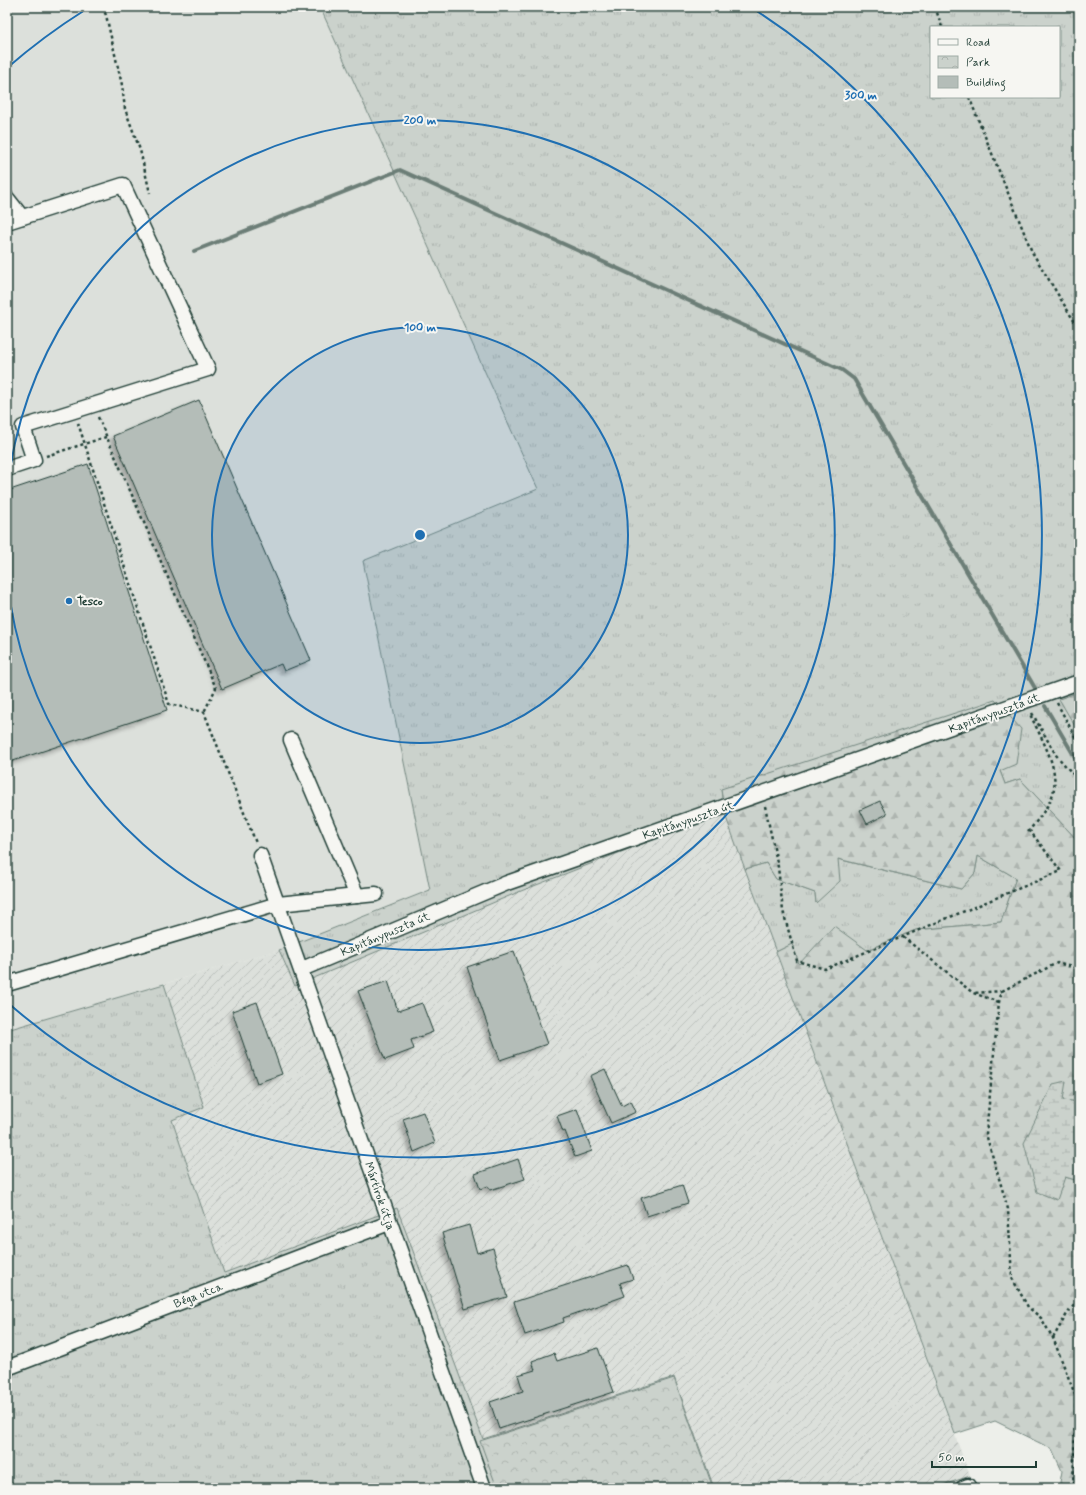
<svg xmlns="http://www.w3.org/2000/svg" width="1086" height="1495" font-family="Mynerve,sans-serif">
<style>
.built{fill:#dce0db}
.industrial{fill:url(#industrial-furrows)}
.grass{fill:url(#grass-tufts);stroke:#758880;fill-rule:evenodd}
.forest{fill:url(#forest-firs);stroke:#758880}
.wetland{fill:url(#wetland-marsh);stroke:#758880}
.park{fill:url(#park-crowns);stroke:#758880}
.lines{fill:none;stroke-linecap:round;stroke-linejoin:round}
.stream{stroke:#6c7e77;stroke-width:4}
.building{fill:#b4bdb8;stroke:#1f3d34;filter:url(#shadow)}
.minor-casing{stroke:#1f3d34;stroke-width:17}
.path{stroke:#1f3d34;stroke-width:2.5;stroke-dasharray:3 3;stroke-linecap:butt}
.minor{stroke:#f6f6f2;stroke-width:14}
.ring{fill:none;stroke:#1f6fb2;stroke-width:2}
.poi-dot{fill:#1f6fb2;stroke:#f6f6f2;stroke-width:1.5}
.labels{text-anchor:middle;stroke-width:4;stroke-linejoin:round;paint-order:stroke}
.poi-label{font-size:12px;font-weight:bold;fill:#1f3d34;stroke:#f6f6f2;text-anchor:start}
.street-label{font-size:12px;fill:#1f3d34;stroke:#f6f6f2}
.centre{fill:#1f6fb2;stroke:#f6f6f2;stroke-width:2}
.ring-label{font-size:12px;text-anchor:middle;font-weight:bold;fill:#1f6fb2;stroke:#f6f6f2;stroke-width:4;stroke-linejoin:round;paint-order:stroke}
</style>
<defs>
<pattern id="industrial-furrows" width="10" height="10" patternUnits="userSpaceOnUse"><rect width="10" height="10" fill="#dce0db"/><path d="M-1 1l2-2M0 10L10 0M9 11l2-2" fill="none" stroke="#bcc1bd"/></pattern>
<pattern id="grass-tufts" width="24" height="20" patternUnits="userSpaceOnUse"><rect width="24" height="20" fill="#cbd2cc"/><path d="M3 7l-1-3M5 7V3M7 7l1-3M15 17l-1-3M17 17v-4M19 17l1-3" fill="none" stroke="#aeb5b0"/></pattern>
<pattern id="forest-firs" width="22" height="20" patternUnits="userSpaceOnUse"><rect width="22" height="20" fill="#cbd2cc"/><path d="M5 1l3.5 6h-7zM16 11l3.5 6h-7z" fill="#aeb5b0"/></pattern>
<pattern id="wetland-marsh" width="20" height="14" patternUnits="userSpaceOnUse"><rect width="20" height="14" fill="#cbd2cc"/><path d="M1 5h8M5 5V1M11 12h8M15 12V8" fill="none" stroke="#aeb5b0"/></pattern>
<pattern id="park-crowns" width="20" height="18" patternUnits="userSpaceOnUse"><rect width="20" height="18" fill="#cbd2cc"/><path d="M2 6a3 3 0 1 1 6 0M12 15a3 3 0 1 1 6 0" fill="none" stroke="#aeb5b0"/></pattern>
<filter id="shadow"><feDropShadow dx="-3.5" dy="3.5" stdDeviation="2" flood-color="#0004"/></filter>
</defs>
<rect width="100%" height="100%" fill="#edefea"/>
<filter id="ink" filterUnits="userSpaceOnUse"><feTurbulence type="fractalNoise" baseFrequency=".025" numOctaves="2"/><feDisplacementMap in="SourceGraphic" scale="8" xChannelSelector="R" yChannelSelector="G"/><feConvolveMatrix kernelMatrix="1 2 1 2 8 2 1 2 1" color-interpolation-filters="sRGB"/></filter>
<g filter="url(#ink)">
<polygon class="built" points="7,7 320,7 538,490 363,562 430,890 279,950 7,1030"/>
<polygon class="industrial" points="724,812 970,1476 934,1488 714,1488 674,1377 483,1439 397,1208 224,1273 172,1120 164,984 279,950 295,985 521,891"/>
<g class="grass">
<path d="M320,7H1079V842L1020,779L1005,784L1000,771L721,789L724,812L521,891L295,986L279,950L430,890L363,561L538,489ZM931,27H1059V97H931Z"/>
<polygon points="978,856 1016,878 1001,922 916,930 867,950 799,964 792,944 776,952 745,869 766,863 776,879 815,893 816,903 837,859 961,889 975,873"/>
<polygon points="164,984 204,1107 172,1120 224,1273 397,1208 483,1439 674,1377 714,1488 7,1488 7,1030"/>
<polygon points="970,1476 976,1488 934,1488"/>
</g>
<g class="forest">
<polygon points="1079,692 1079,733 1059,699"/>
<polygon points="995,700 1021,729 1016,764 1000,771 1005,784 1020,779 1079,842 1079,1102 1063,1100 1053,1084 1065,1177 1079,1181 1079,1488 1059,1488 1062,1471 1052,1449 995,1421 955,1434 776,952 792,944 799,964 834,926 867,950 916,930 1001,922 1016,878 978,856 975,873 961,889 838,859 840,881 816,903 815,893 776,879 766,863 745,869 724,812 721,789"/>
</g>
<polygon class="wetland" points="1066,1081 1063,1100 1079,1102 1079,1181 1065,1177 1057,1200 1037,1192 1024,1143 1053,1084"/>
<polygon class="park" points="674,1378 713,1488 497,1488 480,1441"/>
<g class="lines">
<g class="stream">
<polyline points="194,251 400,170 842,370 854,379 1035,688"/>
<polyline points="1045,706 1079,764"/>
</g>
</g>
<g class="building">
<polygon points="199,400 311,660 284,671 281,664 222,689 113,436"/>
<polygon points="88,464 167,710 7,763 7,491"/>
<polygon points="880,801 887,814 867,824 860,810"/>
<polygon points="514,951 547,1044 500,1060 467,967"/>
<polygon points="388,981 398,1011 422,1003 433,1032 411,1040 414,1049 385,1060 358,991"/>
<polygon points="257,1002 282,1074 257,1083 232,1011"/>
<polygon points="605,1069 622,1106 631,1101 636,1112 611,1123 590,1076"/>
<polygon points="577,1109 592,1151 575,1157 565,1131 563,1132 557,1116"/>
<polygon points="423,1112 435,1143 414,1152 403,1119"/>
<polygon points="518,1159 525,1179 490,1190 488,1186 480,1189 475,1174"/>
<polygon points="682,1185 688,1203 647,1216 641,1198"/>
<polygon points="469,1225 477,1253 493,1248 507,1297 465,1309 442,1233"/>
<polygon points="628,1265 633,1279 620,1283 625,1296 563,1318 564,1322 525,1335 514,1302"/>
<polygon points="598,1348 614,1392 499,1429 490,1402 523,1391 518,1375 535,1370 532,1361 554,1353 557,1361"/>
</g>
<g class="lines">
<defs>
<g id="minor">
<polyline points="7,198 22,217"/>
<polyline points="7,222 123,185 208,369 23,427 34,460 7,469"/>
<polyline points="291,740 357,896"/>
<polyline points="260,855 484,1488"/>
<polyline points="302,969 507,883 1079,682"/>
<polyline points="7,984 278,904 376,894"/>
<polyline points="7,1368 389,1223"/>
<polyline points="963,1488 968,1486 969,1488"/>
</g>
</defs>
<use href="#minor" class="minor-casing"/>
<g class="path">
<polyline points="102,7 106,15 122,85 125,109 140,150 150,193"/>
<polyline points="935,7 942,27"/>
<polyline points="969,97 1032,252 1079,329"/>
<polyline points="98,417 216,688 204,712"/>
<polyline points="78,423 169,704 204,712 256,843"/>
<polyline points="46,456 106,437"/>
<polyline points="1057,703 1079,744"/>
<polyline points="1032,713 1056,755 1079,781"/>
<polyline points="765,806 778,867 783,911 797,961 825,969 1061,871 1030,831"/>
<path d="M1028,832C1036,822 1046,810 1051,799C1063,771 1041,739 1030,714"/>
<polyline points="903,937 973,993"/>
<polyline points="1002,991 1057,963 1079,969"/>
<polyline points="999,1002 973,993 1002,991 999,1002 986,1134 1008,1209 1012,1278 1028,1307 1041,1318 1053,1338 1076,1397 1073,1488"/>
<polyline points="1053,1338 1067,1314 1079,1299"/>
<polyline points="1075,1488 1079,1486"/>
</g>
<use href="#minor" class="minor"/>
</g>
</g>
<circle cx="420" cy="535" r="208" fill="#1f6fb2" fill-opacity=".12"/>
<g class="ring">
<circle cx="420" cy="535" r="208"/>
<path d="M7 492A415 415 0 1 1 7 578"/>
<path d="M7 68A623 623 0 0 1 85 10M755 10A623 623 0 1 1 7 1002"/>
</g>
<circle class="poi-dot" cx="69" cy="601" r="4"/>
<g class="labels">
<g class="poi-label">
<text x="77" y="605">Tesco</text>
</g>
<g class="street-label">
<text transform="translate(994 713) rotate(-20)" y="4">Kapitánypuszta út</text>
<text transform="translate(688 820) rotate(-19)" y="4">Kapitánypuszta út</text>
<text transform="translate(385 934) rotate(-23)" y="4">Kapitánypuszta út</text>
<text transform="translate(380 1196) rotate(71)" y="4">Mártírok útja</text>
<text transform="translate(198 1295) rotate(-21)" y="4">Béga utca</text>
</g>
</g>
<circle cx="420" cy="535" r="6" class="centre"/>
<g class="ring-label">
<text x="861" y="99">300 m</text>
<text x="420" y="124">200 m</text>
<text x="420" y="331">100 m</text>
</g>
<rect width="1086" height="1495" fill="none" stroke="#f6f6f2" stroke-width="24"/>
<rect x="12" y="12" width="1062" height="1471" fill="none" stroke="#1f3d34" stroke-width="1.5" filter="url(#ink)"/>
<rect x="930" y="26" width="130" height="72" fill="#f6f6f2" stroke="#a0aca6"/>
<rect x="938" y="39" width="20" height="6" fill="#f6f6f2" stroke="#a0aca6"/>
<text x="966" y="46" font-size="12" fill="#1f3d34">Road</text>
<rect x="938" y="56" width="20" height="12" fill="url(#park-crowns)" stroke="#a0aca6"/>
<text x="966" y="66" font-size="12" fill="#1f3d34">Park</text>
<rect x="938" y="76" width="20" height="12" fill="#b4bdb8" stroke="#a0aca6"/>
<text x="966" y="86" font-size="12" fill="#1f3d34">Building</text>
<path d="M932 1461v6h104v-6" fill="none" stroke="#1f3d34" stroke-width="2"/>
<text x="938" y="1461" font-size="12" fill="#1f3d34" stroke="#f6f6f2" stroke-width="3" paint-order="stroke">50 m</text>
</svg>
